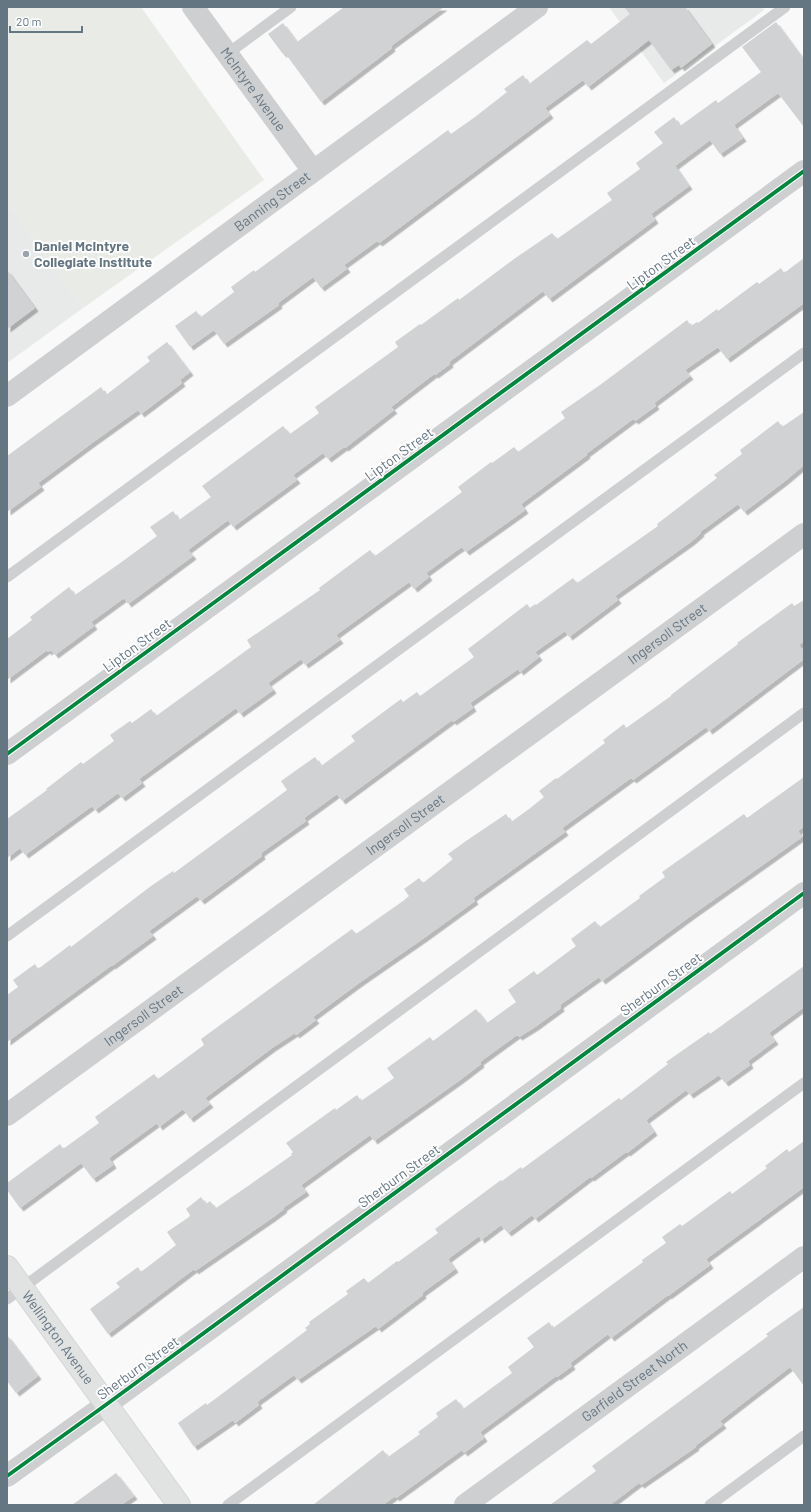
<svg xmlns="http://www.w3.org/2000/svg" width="811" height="1512" font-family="Barlow,sans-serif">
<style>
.built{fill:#e8e9e9}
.green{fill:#e8ebe6}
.building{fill:#d0d2d3;filter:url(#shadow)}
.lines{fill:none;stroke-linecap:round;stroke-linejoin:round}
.secondary-casing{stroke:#d5d6d7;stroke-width:24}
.lane{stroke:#cecfd0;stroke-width:11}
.street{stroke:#cecfd0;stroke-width:22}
.secondary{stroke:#e1e2e2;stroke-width:22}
.cycleway-casing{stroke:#fff;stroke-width:6}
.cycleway{stroke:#00873e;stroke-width:4}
.poi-dot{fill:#99a4ac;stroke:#fff;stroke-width:1.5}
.labels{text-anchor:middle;stroke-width:4;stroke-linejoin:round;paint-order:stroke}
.street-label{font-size:14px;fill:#657683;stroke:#fff}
.poi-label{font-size:14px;font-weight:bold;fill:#657683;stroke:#fff;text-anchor:start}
</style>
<defs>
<filter id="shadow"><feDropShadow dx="3.5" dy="3.5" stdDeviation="0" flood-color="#0004"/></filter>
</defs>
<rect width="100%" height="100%" fill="#f9f9f9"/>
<g class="built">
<polygon points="609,7 762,7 764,10 664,83"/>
<polygon points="7,201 83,308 7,363"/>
</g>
<polygon class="green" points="7,7 141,7 264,180 83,308 7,201"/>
<g class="building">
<polygon points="344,7 444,7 391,46 392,48 321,102 285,53 283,54 268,34 283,23 297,42"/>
<polygon points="624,7 685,7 712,44 681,68 679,65 671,70 649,40 588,87 583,80 545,108 550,115 379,243 377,241 344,265 347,269 321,288 313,277 278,303 279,305 224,344 214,330 190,347 175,326 196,311 201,317 234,292 231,287 254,270 255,272 448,130 451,134 475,117 507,92 504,89 523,75 529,84 587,40 591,44 630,14"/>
<polygon points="776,22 804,60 804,127 778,93 734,125 743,138 720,154 710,140 675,166 689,186 651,214 655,220 549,299 543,291 449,362 450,364 435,375 434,374 391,407 394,410 345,448 344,447 328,459 323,453 293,475 297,480 233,527 228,520 188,550 193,556 128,604 124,598 91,622 94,626 55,655 51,650 48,652 47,650 7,680 7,639 32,620 30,617 69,587 75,595 123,561 157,536 150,527 173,511 179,520 211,497 202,486 283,426 290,434 319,413 315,407 398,347 395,342 420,324 421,325 458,298 459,300 514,259 552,233 557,239 612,200 607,193 640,169 636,163 663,143 654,132 674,117 680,126 716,100 718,103 761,72 742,47"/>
<polygon points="804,258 804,303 727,359 718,347 685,370 690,376 654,403 656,406 635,421 633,419 586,454 587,455 521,504 525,510 466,552 462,547 456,551 426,573 429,577 414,589 409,582 336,635 340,640 305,665 301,659 268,683 273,690 240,714 236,708 139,779 142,783 122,798 118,793 95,810 92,806 25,855 20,848 7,858 7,819 47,790 46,789 81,762 83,764 114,741 110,735 130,721 132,723 151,709 156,716 251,647 247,640 320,590 319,588 335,576 370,550 375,556 398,539 462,492 458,487 491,462 492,463 514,447 518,452 565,418 561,412 600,385 687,320 691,326 697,322 698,323 717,309 718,311 757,282 759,284 781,268 784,273"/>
<polygon points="7,270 35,308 7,329"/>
<polygon points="167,342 190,372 180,380 182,383 141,414 138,410 92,443 38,483 41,487 7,512 7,456 101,387 106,395 150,361 147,357"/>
<polygon points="804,412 804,465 785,481 744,512 738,504 700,532 701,533 692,541 615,596 618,600 569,637 565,631 535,652 539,657 520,672 518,669 470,703 473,708 453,722 452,720 342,801 337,794 304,818 306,821 261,853 262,856 201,901 197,896 149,931 153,936 112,966 112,965 7,1042 7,995 18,987 13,980 35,964 38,969 70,945 71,947 151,886 173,871 174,873 287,790 281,781 315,757 321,766 355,741 351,736 401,699 403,702 417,692 420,696 474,657 468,649 527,604 530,608 535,604 536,605 573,578 577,583 658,526 657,524 717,478 714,475 742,454 740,450 778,421 782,427"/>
<polygon points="804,600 804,641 799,645 804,653 804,659 709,731 706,727 633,780 631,778 562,828 565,832 473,898 475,901 424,938 359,983 313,1017 316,1020 296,1035 295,1033 272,1048 205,1098 210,1104 190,1119 183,1109 159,1127 157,1123 109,1158 113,1165 93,1179 81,1163 20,1208 7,1190 7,1183 60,1144 63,1149 99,1123 95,1117 154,1074 158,1079 204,1045 201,1039 352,929 356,934 403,901 409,896 404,889 419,878 423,883 453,859 448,854 466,841 506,814 511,822 529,809 544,797 539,791 556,778 557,779 605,743 603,740 624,724 626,728 671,696 671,695 693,678 738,644 737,643 792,603 794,606"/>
<polygon points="804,777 804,826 798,831 802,837 692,915 602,981 599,977 560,1005 561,1008 535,1027 519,1037 517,1035 480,1062 481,1064 460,1080 374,1141 370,1135 301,1185 306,1192 283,1208 284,1209 272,1218 195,1271 194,1269 108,1334 90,1309 120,1287 116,1283 138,1267 141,1272 176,1245 167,1232 189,1217 190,1215 186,1209 201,1197 206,1204 210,1201 216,1208 248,1186 292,1155 291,1154 293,1152 286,1143 335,1108 336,1110 357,1095 361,1101 394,1078 387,1068 430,1037 433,1041 476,1009 487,1023 516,1002 508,990 534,971 537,975 576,946 571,939 595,921 600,927 640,898 639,896 665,877 662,872 744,814 747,818"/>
<polygon points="804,966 804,1007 769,1033 775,1041 748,1061 750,1065 725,1083 719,1075 690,1095 686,1090 646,1120 654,1132 627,1153 626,1152 591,1178 590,1177 535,1219 532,1215 508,1233 501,1225 481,1240 479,1236 448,1259 455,1269 422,1293 423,1295 378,1329 376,1326 298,1380 294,1375 257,1402 259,1405 235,1423 233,1420 194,1447 178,1423 206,1403 207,1405 307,1330 305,1328 310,1324 309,1322 348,1294 346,1291 364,1278 368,1283 397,1261 398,1262 438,1233 435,1229 501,1180 502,1181 521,1167 522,1169 619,1098 621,1100 668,1064 666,1062 709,1032 710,1034"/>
<polygon points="804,1141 804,1187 706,1259 710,1265 668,1296 668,1295 611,1338 608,1334 570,1363 572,1366 557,1377 556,1376 480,1432 484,1438 464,1453 462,1450 396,1498 395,1496 383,1505 313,1505 383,1450 388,1457 420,1434 418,1432 438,1417 436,1413 456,1399 463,1409 512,1373 508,1367 534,1347 527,1338 549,1322 553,1328 643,1262 642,1260 666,1243 662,1237 680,1224 682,1226 730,1191 732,1194 767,1168 765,1166 787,1149 789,1152"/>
<polygon points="804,1307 804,1386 790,1367 720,1421 723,1425 695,1446 696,1447 641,1485 639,1483 610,1505 550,1505 596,1471 592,1466 768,1336 766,1334"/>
<polygon points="7,1335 38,1376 16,1393 7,1381"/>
<polygon points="116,1473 134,1496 121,1505 72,1505"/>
</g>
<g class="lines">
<defs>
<g id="secondary">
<path id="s5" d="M7,1267L179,1505"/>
</g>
</defs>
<use href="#secondary" class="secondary-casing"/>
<g class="lane">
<polyline points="227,54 291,7"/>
<polyline points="7,577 785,7"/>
<polyline points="7,936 804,353"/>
<polyline points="7,1299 804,713"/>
<polyline points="228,1505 804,1083"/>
<polyline points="710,1505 804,1436"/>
</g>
<g class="street">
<path id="s1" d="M193,7L313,171"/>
<path id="s2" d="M7,396L537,7"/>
<polyline points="7,754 804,171"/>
<path id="s3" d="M7,1115L804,534"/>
<polyline points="7,1476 107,1404 804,893"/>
<path id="s4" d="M465,1505L804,1257"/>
</g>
<use href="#secondary" class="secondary"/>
<defs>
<g id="cycleway">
<polyline points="7,754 804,171"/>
<polyline points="7,1476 107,1404 804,893"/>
</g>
</defs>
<use href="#cycleway" class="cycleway-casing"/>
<use href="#cycleway" class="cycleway"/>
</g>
<circle class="poi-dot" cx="26" cy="254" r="4"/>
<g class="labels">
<g class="street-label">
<text dy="5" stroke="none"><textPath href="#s1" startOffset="102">McIntyre Avenue</textPath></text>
<text dy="5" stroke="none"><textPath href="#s2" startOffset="329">Banning Street</textPath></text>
<text transform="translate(661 263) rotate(-36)" y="5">Lipton Street</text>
<text transform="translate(399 454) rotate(-36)" y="5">Lipton Street</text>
<text dy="5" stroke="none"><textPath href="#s3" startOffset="817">Ingersoll Street</textPath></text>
<text transform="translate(137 645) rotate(-36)" y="5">Lipton Street</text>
<text dy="5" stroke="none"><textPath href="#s3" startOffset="493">Ingersoll Street</textPath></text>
<text transform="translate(661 984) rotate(-36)" y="5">Sherburn Street</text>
<text dy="5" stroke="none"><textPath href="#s3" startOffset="169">Ingersoll Street</textPath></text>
<text transform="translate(399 1176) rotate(-36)" y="5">Sherburn Street</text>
<text dy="5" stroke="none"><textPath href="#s5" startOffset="87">Wellington Avenue</textPath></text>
<text transform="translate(138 1368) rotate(-36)" y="5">Sherburn Street</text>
<text dy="5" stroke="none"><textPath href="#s4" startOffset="210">Garfield Street North</textPath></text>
</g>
<g class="poi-label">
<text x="34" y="251">Daniel McIntyre<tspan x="34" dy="16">Collegiate Institute</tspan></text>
</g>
</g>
<rect width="811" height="1512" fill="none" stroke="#657683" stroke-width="16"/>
<path d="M10 26v6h72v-6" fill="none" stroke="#657683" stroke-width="2"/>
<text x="16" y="26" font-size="12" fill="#657683" stroke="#ffffff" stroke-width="3" paint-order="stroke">20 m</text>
</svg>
